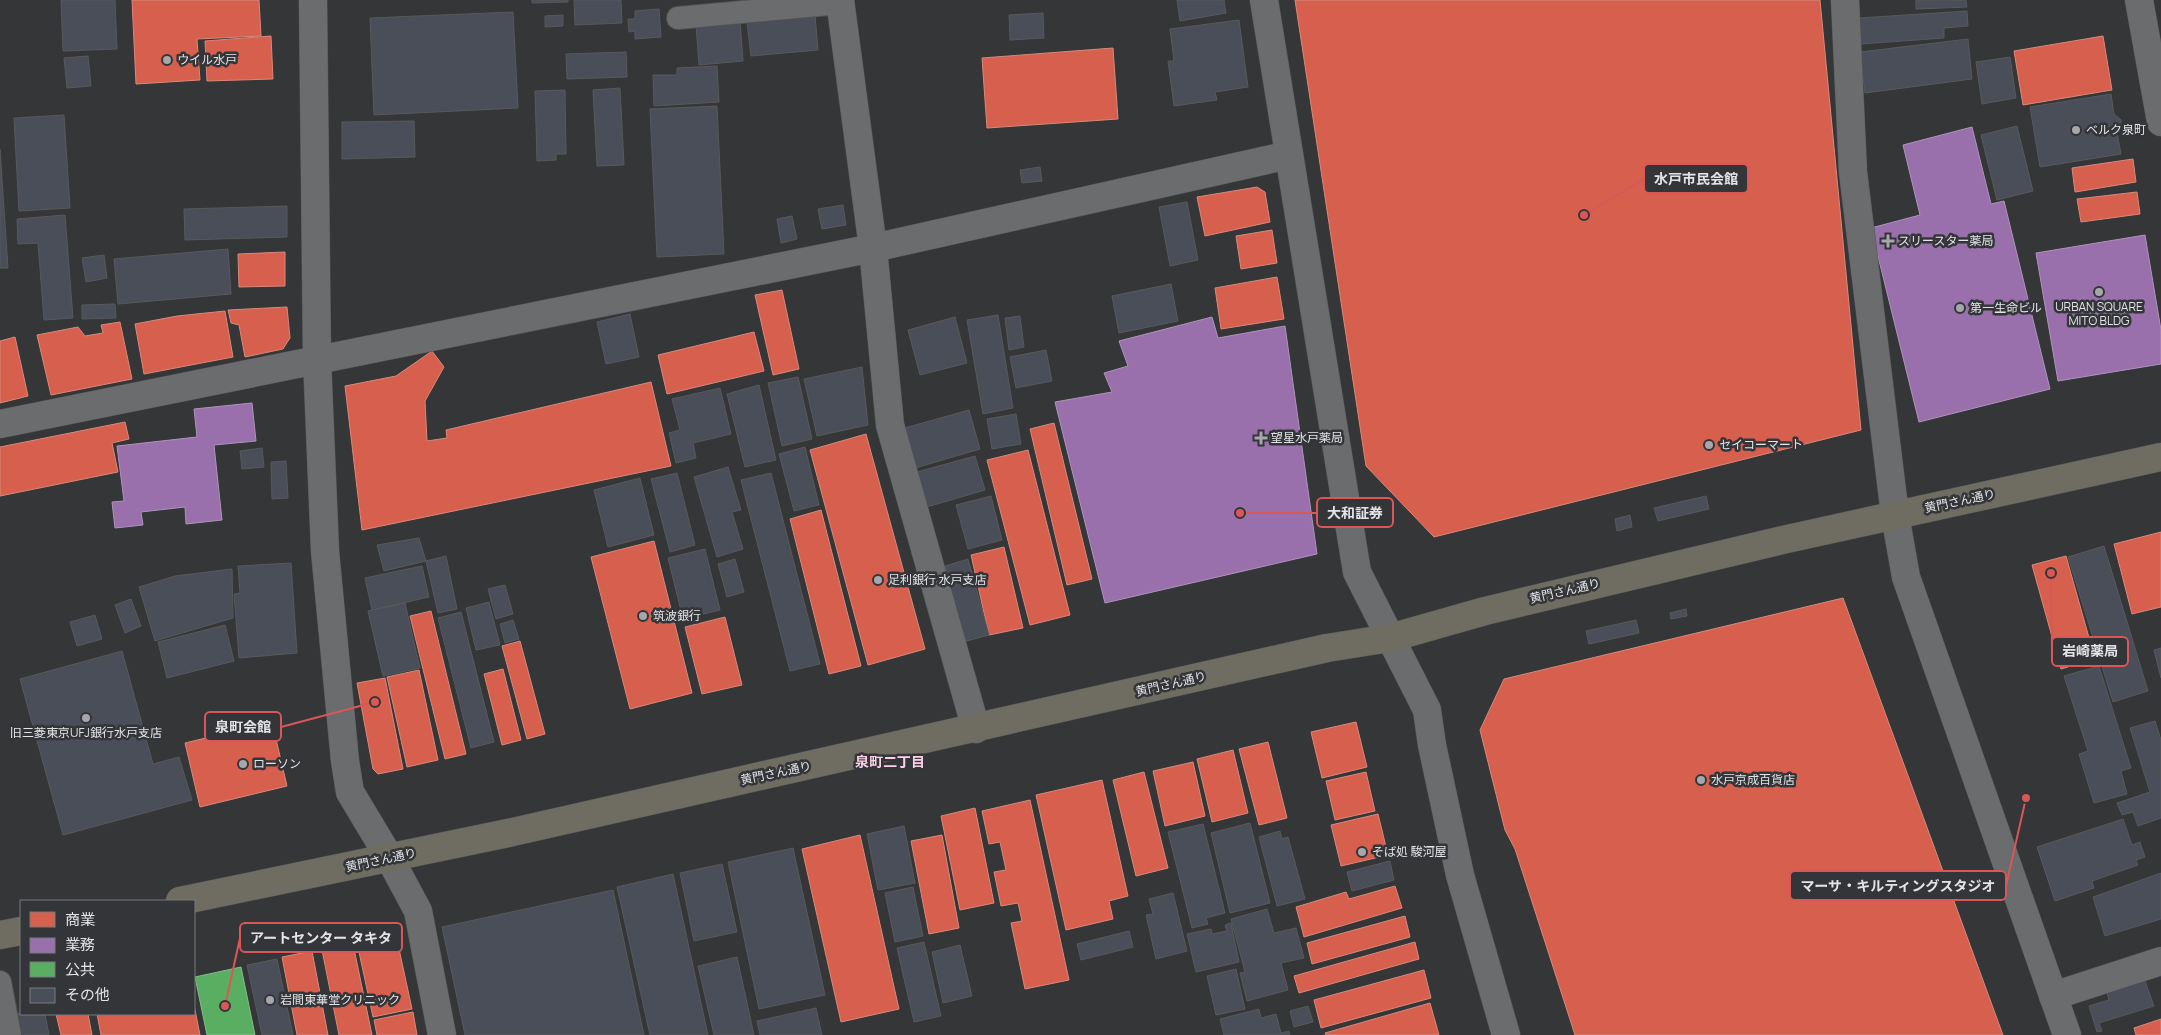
<svg xmlns="http://www.w3.org/2000/svg" width="2161" height="1035" font-family="Manrope,'Noto Sans JP',sans-serif">
<style>
.shops{fill:#d6604d;stroke:#da887b}
.offices{fill:#9970ab;stroke:#af93bd}
.public{fill:#5aae61;stroke:#83be89}
.building{fill:#494e58;stroke:#58595b}
.lines{fill:none;stroke-linecap:round;stroke-linejoin:round}
.lane-casing{stroke:#505254;stroke-width:24}
.street-casing{stroke:#505254;stroke-width:29}
.secondary-casing{stroke:#505254;stroke-width:29}
.highway-casing{stroke:#505254;stroke-width:29}
.lane{stroke:#6b6c6e;stroke-width:22}
.street{stroke:#6b6c6e;stroke-width:28}
.secondary{stroke:#6b6c6e;stroke-width:28}
.highway{stroke:#6f6c61;stroke-width:28}
.poi-dot{fill:#a6a7aa;stroke:#333539;stroke-width:2}
.labels{text-anchor:middle;stroke-width:5;stroke-linejoin:round;paint-order:stroke}
.poi-label{font-size:12px;fill:#e3e4e7;stroke:#333539;text-anchor:start}
.street-label{font-size:12px;fill:#e3e4e7;stroke:#333539}
.neighbourhood-label{font-size:14px;font-weight:bold;fill:#fdcfe7;stroke:#333539}
.leader{fill:none;stroke:#d95758;stroke-width:2}
.callout-dot{fill:#d95758;stroke:#333539;stroke-width:2}
.callout{fill:#333539;stroke:#d95758;stroke-width:2}
.callout-label{font-size:14px;text-anchor:middle;font-weight:bold;fill:#e3e4e7}
</style>
<rect width="100%" height="100%" fill="#343638"/>
<g class="shops">
<polygon points="132,0 259,0 261,36 197,39 200,80 136,84"/>
<polygon points="1295,0 1820,0 1861,430 1434,537 1366,466"/>
<polygon points="271,36 273,79 207,81 205,41"/>
<polygon points="2103,36 2112,90 2023,105 2014,51"/>
<polygon points="1113,48 1118,119 987,128 982,58"/>
<polygon points="2133,159 2136,182 2075,192 2072,168"/>
<polygon points="1257,187 1265,192 1270,222 1205,236 1197,197"/>
<polygon points="2137,192 2140,214 2081,222 2077,199"/>
<polygon points="1272,230 1277,263 1241,269 1236,236"/>
<polygon points="285,252 285,286 239,287 238,254"/>
<polygon points="1277,277 1284,319 1221,329 1215,288"/>
<polygon points="782,290 799,369 773,375 755,295"/>
<polygon points="287,307 290,338 283,349 245,357 239,325 231,323 228,310"/>
<polygon points="225,311 233,357 144,374 135,324 177,316"/>
<polygon points="120,322 132,379 51,395 37,335 78,327 85,336 103,333 101,325"/>
<polygon points="754,332 764,371 667,394 658,355"/>
<polygon points="15,337 28,396 0,403 0,341"/>
<polygon points="432,351 444,367 425,401 427,441 447,438 446,430 651,382 671,466 362,530 345,386 396,376"/>
<polygon points="125,422 129,439 112,443 118,472 0,496 0,447"/>
<polygon points="1054,423 1092,579 1067,585 1030,429"/>
<polygon points="866,434 925,649 868,665 810,450"/>
<polygon points="1028,450 1070,615 1030,625 987,460"/>
<polygon points="821,510 861,666 829,674 790,519"/>
<polygon points="2161,532 2161,607 2132,614 2114,544"/>
<polygon points="654,541 692,693 630,709 591,557"/>
<polygon points="1004,547 1023,628 989,635 971,555"/>
<polygon points="2066,556 2095,659 2061,669 2032,565"/>
<polygon points="1843,598 2003,1035 1575,1035 1515,849 1505,830 1480,730 1504,679"/>
<polygon points="431,611 466,754 445,759 410,616"/>
<polygon points="725,617 742,685 702,694 685,627"/>
<polygon points="520,641 545,734 527,739 502,646"/>
<polygon points="503,669 521,740 502,745 484,674"/>
<polygon points="419,670 438,760 407,767 387,677"/>
<polygon points="385,678 403,769 378,774 373,769 357,683"/>
<polygon points="272,722 287,786 200,807 185,743"/>
<polygon points="1356,722 1367,767 1322,778 1311,732"/>
<polygon points="1268,742 1287,818 1259,825 1239,749"/>
<polygon points="1233,750 1248,813 1212,822 1197,759"/>
<polygon points="1193,762 1205,816 1165,826 1153,771"/>
<polygon points="1144,772 1168,868 1136,876 1113,780"/>
<polygon points="1366,772 1375,811 1335,820 1326,781"/>
<polygon points="1102,780 1128,896 1109,901 1113,919 1066,930 1036,795"/>
<polygon points="1030,800 1069,980 1025,989 1011,923 1022,921 1018,903 1001,906 994,872 1006,870 1000,842 989,844 982,811"/>
<polygon points="975,808 994,903 960,910 941,816"/>
<polygon points="1378,814 1388,855 1341,866 1331,825"/>
<polygon points="860,835 899,1009 841,1022 802,849"/>
<polygon points="942,835 959,928 929,934 911,841"/>
<polygon points="1395,886 1402,908 1304,937 1296,907 1346,892 1349,899"/>
<polygon points="1405,916 1410,937 1312,964 1307,943"/>
<polygon points="396,935 412,1009 373,1017 357,943"/>
<polygon points="1415,942 1419,959 1299,993 1294,976"/>
<polygon points="353,944 372,1035 339,1035 322,950"/>
<polygon points="312,951 328,1035 297,1035 282,957"/>
<polygon points="1424,970 1431,998 1321,1028 1314,1000"/>
<polygon points="1430,1003 1439,1035 1326,1035 1325,1033"/>
<polygon points="194,1005 200,1035 101,1035 97,1014 194,1014"/>
<polygon points="413,1012 417,1035 377,1035 374,1020"/>
<polygon points="56,1014 88,1014 92,1035 61,1035"/>
<polygon points="2161,1019 2161,1035 2136,1035 2134,1028"/>
</g>
<g class="offices">
<polygon points="1972,127 1991,204 2004,201 2050,389 1919,422 1871,228 1920,215 1903,145"/>
<polygon points="2145,235 2161,330 2161,364 2058,381 2036,253"/>
<polygon points="1212,317 1218,338 1285,326 1317,554 1105,603 1055,402 1112,392 1104,373 1128,366 1119,341"/>
<polygon points="252,403 256,441 214,445 222,520 186,524 185,507 141,512 143,525 115,528 112,502 124,501 117,446 197,437 194,409"/>
</g>
<polygon class="public" points="241,967 255,1035 207,1035 195,977"/>
<g class="building">
<polygon points="61,0 115,0 117,49 63,51"/>
<polygon points="532,0 568,0 568,2 532,3"/>
<polygon points="574,0 621,0 622,23 575,25"/>
<polygon points="1177,0 1224,0 1226,13 1180,21"/>
<polygon points="1916,0 1966,0 1967,7 1916,9"/>
<polygon points="659,9 661,37 635,39 635,31 629,32 628,19 635,19 635,11"/>
<polygon points="1967,11 1968,26 1944,28 1944,38 1861,44 1859,18"/>
<polygon points="513,12 518,108 374,115 370,18"/>
<polygon points="1043,13 1044,38 1010,40 1009,15"/>
<polygon points="563,15 563,26 545,27 545,16"/>
<polygon points="815,15 818,50 751,56 747,22"/>
<polygon points="1239,20 1248,87 1215,92 1217,100 1174,106 1168,61 1174,61 1170,29"/>
<polygon points="740,21 743,61 699,65 696,25"/>
<polygon points="1968,39 1972,79 1865,93 1860,52"/>
<polygon points="626,52 627,77 567,79 566,54"/>
<polygon points="88,56 91,86 67,88 64,58"/>
<polygon points="2010,57 2016,98 1982,104 1976,62"/>
<polygon points="717,66 719,102 654,106 653,75 677,75 677,68"/>
<polygon points="620,88 624,165 597,166 593,90"/>
<polygon points="565,90 566,154 556,154 556,160 537,161 535,91"/>
<polygon points="2111,94 2114,114 2121,120 2121,127 2117,133 2121,154 2040,167 2030,107"/>
<polygon points="717,106 724,254 657,257 650,109"/>
<polygon points="64,115 70,208 19,211 14,118"/>
<polygon points="414,121 415,157 342,159 342,122"/>
<polygon points="2017,126 2033,191 1997,200 1981,135"/>
<polygon points="0,149 8,268 0,268"/>
<polygon points="1040,167 1042,181 1022,183 1020,170"/>
<polygon points="1187,202 1198,260 1170,266 1159,207"/>
<polygon points="843,205 846,225 822,229 818,209"/>
<polygon points="287,206 287,237 185,240 184,209"/>
<polygon points="65,215 73,318 44,320 38,243 18,244 17,219"/>
<polygon points="792,216 797,239 781,243 777,219"/>
<polygon points="228,249 231,294 118,304 114,259"/>
<polygon points="104,255 107,278 86,282 82,258"/>
<polygon points="1171,284 1178,321 1119,333 1112,296"/>
<polygon points="115,304 116,318 82,319 82,305"/>
<polygon points="630,314 639,357 606,364 597,322"/>
<polygon points="998,315 1013,408 983,414 967,320"/>
<polygon points="1020,316 1024,347 1009,350 1005,318"/>
<polygon points="955,317 967,363 920,375 908,330"/>
<polygon points="1046,350 1052,381 1016,388 1010,357"/>
<polygon points="862,367 868,425 817,436 804,379"/>
<polygon points="798,377 812,439 782,446 768,383"/>
<polygon points="759,385 776,460 745,467 727,394"/>
<polygon points="720,388 731,434 693,443 696,458 676,463 669,433 680,430 672,399"/>
<polygon points="969,410 980,449 912,469 901,429"/>
<polygon points="1016,414 1021,444 992,449 987,419"/>
<polygon points="805,447 819,505 794,511 779,454"/>
<polygon points="262,448 264,467 242,469 240,451"/>
<polygon points="975,456 985,490 927,507 917,472"/>
<polygon points="286,461 288,498 272,499 271,462"/>
<polygon points="728,467 741,510 732,512 743,549 717,557 694,477"/>
<polygon points="677,473 695,545 670,552 651,479"/>
<polygon points="771,473 820,664 790,671 741,480"/>
<polygon points="640,478 654,535 608,547 594,490"/>
<polygon points="991,496 1002,540 968,549 956,505"/>
<polygon points="1706,496 1709,509 1658,521 1654,508"/>
<polygon points="1630,515 1632,527 1617,531 1615,519"/>
<polygon points="419,538 426,561 384,571 377,545"/>
<polygon points="2104,546 2148,691 2113,702 2068,557"/>
<polygon points="705,549 720,610 683,619 668,558"/>
<polygon points="446,556 457,609 438,613 426,561"/>
<polygon points="735,559 744,592 727,597 718,564"/>
<polygon points="968,559 989,635 963,642 942,567"/>
<polygon points="291,563 297,653 239,658 234,594 240,593 238,566"/>
<polygon points="422,566 429,597 372,610 365,578"/>
<polygon points="232,569 233,618 155,641 139,587 175,576"/>
<polygon points="505,585 513,614 496,619 488,589"/>
<polygon points="131,599 141,626 125,633 115,605"/>
<polygon points="489,602 500,645 476,650 466,608"/>
<polygon points="405,603 420,668 383,676 368,611"/>
<polygon points="1686,609 1687,616 1671,619 1670,613"/>
<polygon points="461,612 494,742 471,748 438,618"/>
<polygon points="95,615 102,639 77,646 70,622"/>
<polygon points="513,620 519,639 505,643 500,624"/>
<polygon points="1636,620 1639,633 1589,644 1586,631"/>
<polygon points="225,625 234,661 167,678 158,642"/>
<polygon points="2161,648 2161,678 2154,650"/>
<polygon points="122,651 153,764 179,757 192,800 63,835 20,679"/>
<polygon points="2099,666 2131,768 2121,771 2127,794 2094,803 2079,754 2088,751 2064,676"/>
<polygon points="2155,721 2161,740 2161,818 2138,826 2133,812 2122,815 2117,803 2150,792 2130,728"/>
<polygon points="2123,819 2132,845 2140,842 2145,857 2136,860 2138,865 2092,881 2094,888 2055,901 2037,847"/>
<polygon points="1250,823 1270,903 1230,913 1211,833"/>
<polygon points="1203,824 1225,913 1206,918 1208,924 1192,928 1168,832"/>
<polygon points="904,826 915,883 878,890 867,834"/>
<polygon points="1280,831 1282,839 1288,837 1305,899 1277,906 1259,837"/>
<polygon points="793,848 825,995 759,1009 728,862"/>
<polygon points="1390,861 1394,880 1352,891 1347,872"/>
<polygon points="722,864 737,932 694,941 680,873"/>
<polygon points="2161,873 2161,919 2105,936 2093,897"/>
<polygon points="673,874 708,1035 650,1035 617,887"/>
<polygon points="913,887 923,936 895,942 885,893"/>
<polygon points="613,890 644,1035 465,1035 442,927"/>
<polygon points="1173,893 1187,951 1156,959 1146,915 1153,914 1149,899"/>
<polygon points="1267,909 1274,933 1296,928 1304,958 1281,963 1288,990 1247,1001 1240,973 1245,972 1231,919"/>
<polygon points="1231,923 1239,962 1196,972 1187,934 1211,929 1212,934 1227,931 1225,925"/>
<polygon points="1129,931 1133,947 1081,960 1077,944"/>
<polygon points="924,942 941,1016 914,1022 897,948"/>
<polygon points="960,945 972,996 943,1003 932,952"/>
<polygon points="737,957 754,1035 714,1035 698,966"/>
<polygon points="277,959 293,1035 262,1035 247,965"/>
<polygon points="1236,969 1245,1009 1216,1015 1207,976"/>
<polygon points="2144,978 2154,1006 2099,1023 2102,1031 2097,1032 2089,1006 2109,1000 2106,990"/>
<polygon points="1308,1006 1313,1022 1294,1027 1290,1011"/>
<polygon points="816,1008 822,1035 760,1035 757,1021"/>
<polygon points="1259,1009 1261,1018 1276,1014 1281,1033 1289,1031 1290,1035 1224,1035 1220,1019"/>
<polygon points="21,1013 45,1014 49,1035 20,1035 16,1014"/>
</g>
<g class="lines">
<defs>
<g id="lane">
<polyline points="678,18 840,3"/>
<polyline points="0,982 10,1035"/>
</g>
<g id="street">
<polyline points="840,0 873,248 890,425 976,729"/>
<polyline points="1845,0 1853,172 1895,515"/>
<polyline points="0,424 873,248 1289,155"/>
<polyline points="389,857 418,911 442,1035"/>
<polyline points="2053,996 2161,961"/>
</g>
<g id="secondary">
<polyline points="313,0 317,359 325,551 345,761 350,792 389,857"/>
<polyline points="1264,0 1357,572 1427,710 1432,745 1460,875 1506,1035"/>
<polyline points="2139,0 2161,122"/>
<polyline points="1895,515 1906,577 2067,1035"/>
</g>
<g id="highway">
<polyline points="180,901 508,833 1327,648 1390,638 1485,611 1787,539 2161,457"/>
<polyline points="0,935 21,931"/>
</g>
</defs>
<use href="#lane" class="lane-casing"/>
<use href="#street" class="street-casing"/>
<use href="#secondary" class="secondary-casing"/>
<use href="#highway" class="highway-casing"/>
<use href="#lane" class="lane"/>
<use href="#street" class="street"/>
<use href="#secondary" class="secondary"/>
<use href="#highway" class="highway"/>
</g>
<g class="poi-dot">
<circle cx="167" cy="60" r="5"/>
<circle cx="2076" cy="130" r="5"/>
<path d="M1885.5 233.5h5v5h5v5h-5v5h-5v-5h-5v-5h5z"/>
<circle cx="2099" cy="292" r="5"/>
<circle cx="1960" cy="308" r="5"/>
<path d="M1258.5 430.5h5v5h5v5h-5v5h-5v-5h-5v-5h5z"/>
<circle cx="1709" cy="445" r="5"/>
<circle cx="878" cy="580" r="5"/>
<circle cx="643" cy="616" r="5"/>
<circle cx="86" cy="718" r="5"/>
<circle cx="243" cy="764" r="5"/>
<circle cx="1701" cy="780" r="5"/>
<circle cx="1362" cy="852" r="5"/>
<circle cx="270" cy="1000" r="5"/>
</g>
<g class="labels">
<g class="poi-label">
<text x="177" y="64">ウイル水戸</text>
<text x="2086" y="134">ベルク泉町</text>
<text x="1898" y="245">スリースター薬局</text>
<text x="2099" y="311" text-anchor="middle">URBAN SQUARE<tspan x="2099" dy="14">MITO BLDG</tspan></text>
<text x="1970" y="312">第一生命ビル</text>
<text x="1271" y="442">望星水戸薬局</text>
<text x="1719" y="449">セイコーマート</text>
<text x="888" y="584">足利銀行 水戸支店</text>
<text x="653" y="620">筑波銀行</text>
<text x="86" y="737" text-anchor="middle">旧三菱東京UFJ銀行水戸支店</text>
<text x="253" y="768">ローソン</text>
<text x="1711" y="784">水戸京成百貨店</text>
<text x="1372" y="856">そば処 駿河屋</text>
<text x="280" y="1004">岩間東華堂クリニック</text>
</g>
<g class="street-label">
<text transform="translate(1960 501) rotate(-12)" y="4">黄門さん通り</text>
<text transform="translate(1565 591) rotate(-13)" y="4">黄門さん通り</text>
<text transform="translate(1171 684) rotate(-13)" y="4">黄門さん通り</text>
<text transform="translate(776 773) rotate(-12)" y="4">黄門さん通り</text>
<text transform="translate(381 860) rotate(-12)" y="4">黄門さん通り</text>
</g>
<g class="neighbourhood-label">
<text x="890" y="767">泉町二丁目</text>
</g>
</g>
<path class="leader" d="M1584 215L1644 179M1240 513L1317 513M2051 573L2052 651M375 702L281 727M2026 798L2006 886M225 1006L240 938"/>
<g class="callout-dot">
<circle cx="1584" cy="215" r="5"/>
<circle cx="1240" cy="513" r="5"/>
<circle cx="2051" cy="573" r="5"/>
<circle cx="375" cy="702" r="5"/>
<circle cx="2026" cy="798" r="5"/>
<circle cx="225" cy="1006" r="5"/>
</g>
<g class="callout">
<rect x="1644" y="164" width="104" height="29" rx="5"/>
<rect x="1317" y="498" width="76" height="29" rx="5"/>
<rect x="2052" y="637" width="76" height="29" rx="5"/>
<rect x="205" y="712" width="76" height="29" rx="5"/>
<rect x="1790" y="871" width="216" height="29" rx="5"/>
<rect x="240" y="923" width="162" height="29" rx="5"/>
</g>
<g class="callout-label">
<text x="1696" y="184">水戸市民会館</text>
<text x="1355" y="518">大和証券</text>
<text x="2090" y="656">岩崎薬局</text>
<text x="243" y="732">泉町会館</text>
<text x="1898" y="891">マーサ・キルティングスタジオ</text>
<text x="321" y="943">アートセンター タキタ</text>
</g>
<rect x="20" y="900" width="175" height="115" fill="#333539" stroke="#797b7f"/>
<rect x="30" y="912" width="25" height="15" fill="#d6604d" stroke="#797b7f"/>
<text x="65" y="925" font-size="15" fill="#e3e4e7">商業</text>
<rect x="30" y="938" width="25" height="15" fill="#9970ab" stroke="#797b7f"/>
<text x="65" y="950" font-size="15" fill="#e3e4e7">業務</text>
<rect x="30" y="962" width="25" height="15" fill="#5aae61" stroke="#797b7f"/>
<text x="65" y="975" font-size="15" fill="#e3e4e7">公共</text>
<rect x="30" y="988" width="25" height="15" fill="#494e58" stroke="#797b7f"/>
<text x="65" y="1000" font-size="15" fill="#e3e4e7">その他</text>
</svg>
